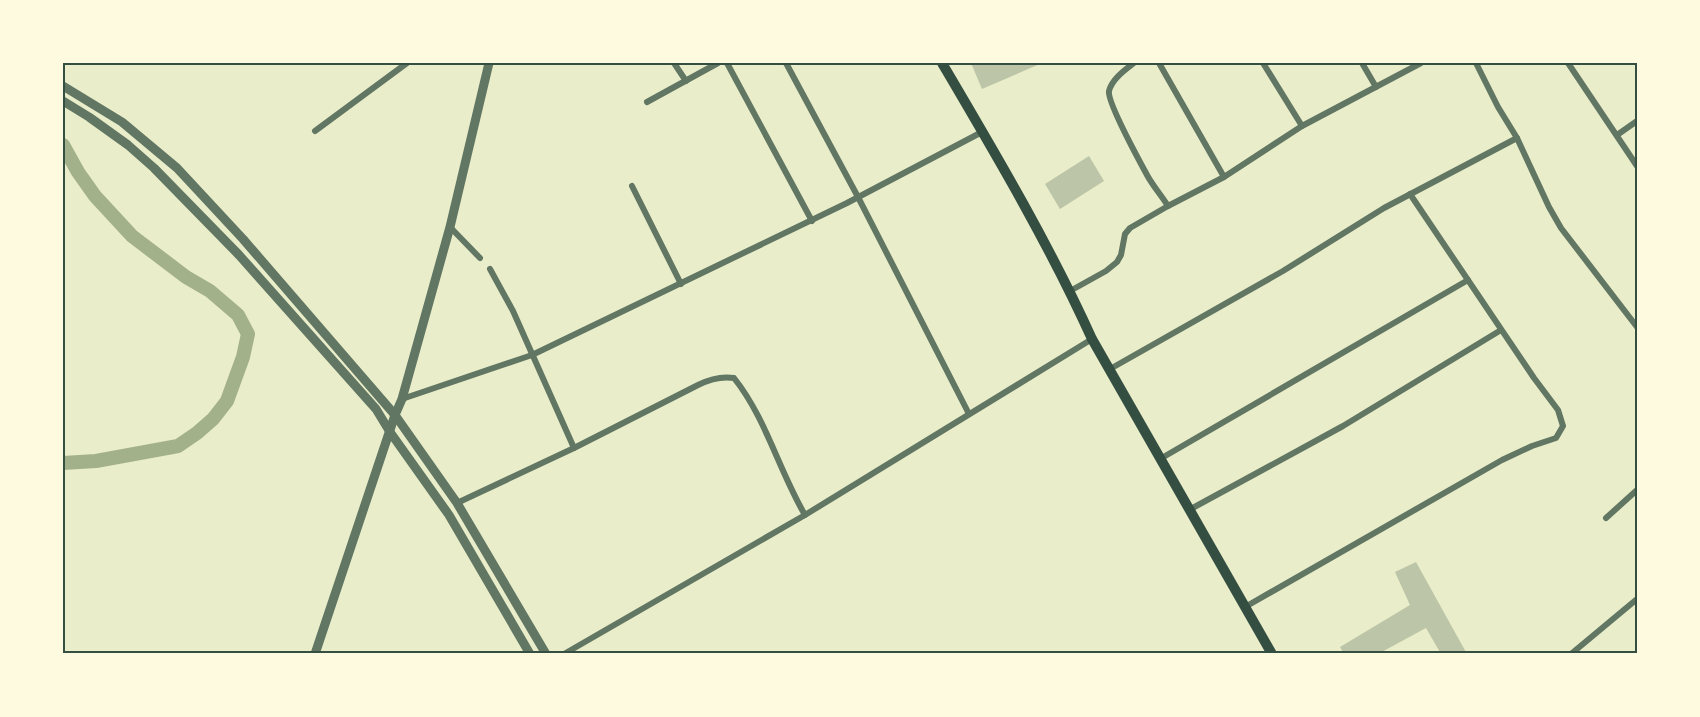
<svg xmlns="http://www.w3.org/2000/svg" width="1700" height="717" font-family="Inter,sans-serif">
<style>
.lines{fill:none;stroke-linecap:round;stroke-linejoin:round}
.canal{stroke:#a3b18a;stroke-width:14}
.building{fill:#bcc5a7}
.minor{stroke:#617663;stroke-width:6}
.tertiary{stroke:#617663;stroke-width:9}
.secondary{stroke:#344e41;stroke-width:10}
.neatline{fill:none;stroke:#344e41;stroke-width:2}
</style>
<rect width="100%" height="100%" fill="#e9edc9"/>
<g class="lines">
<polyline class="canal" points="63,145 78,172 95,196 132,236 186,277 210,291 238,315 248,334 243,357 227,401 213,419 197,433 178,446 96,461 63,463"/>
</g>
<g class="building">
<polygon points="971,63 1042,63 982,89"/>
<polygon points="1089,156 1104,181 1060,209 1045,184"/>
<polygon points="1416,562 1467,654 1441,654 1426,628 1378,654 1344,654 1340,647 1410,605 1395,572"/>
</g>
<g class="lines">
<g class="minor">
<polyline points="674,63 686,81"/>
<polyline points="727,63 812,221"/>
<polyline points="786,63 858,197 969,414"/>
<path d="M1134,63C1125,70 1112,79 1109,91C1107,102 1140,162 1147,175C1153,186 1161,195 1168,206"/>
<polyline points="1159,63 1224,177"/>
<polyline points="1263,63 1302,126"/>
<polyline points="1362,63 1376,87"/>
<polyline points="1476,63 1498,107 1517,138 1549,207 1561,228 1637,327"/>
<polyline points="1568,63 1637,166"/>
<polyline points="647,102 718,63"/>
<polyline points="315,131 407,63"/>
<polyline points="1617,135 1637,121"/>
<polyline points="632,186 681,284"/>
<polyline points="450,227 480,258"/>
<polyline points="490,269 513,311 574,448"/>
<polyline points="1070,291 1106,271 1117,262 1121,255 1125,234 1130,228 1168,206 1224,177 1302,126 1421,63"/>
<polyline points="1110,369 1283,271 1384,208 1517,138"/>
<polyline points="402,399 532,355 847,203 982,132"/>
<polyline points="1160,459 1468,280"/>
<path d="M457,503L574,448L698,385C710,379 721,376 734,378C766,418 779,471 805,515"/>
<polyline points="1189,510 1343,426 1501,330"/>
<polyline points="1606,518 1637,490"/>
<polyline points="1245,607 1502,460 1532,446 1556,438 1563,426 1558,410 1534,378 1410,194"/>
<polyline points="564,654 805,515 1092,339"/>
<polyline points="1571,654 1637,599"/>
</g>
<g class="tertiary">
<polyline points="63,86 122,122 177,168 243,239 395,415 457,503 546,654"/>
<polyline points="63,101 89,117 128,145 154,168 239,255 376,409 390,432 449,515 530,654"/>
<polyline points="315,654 395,415 402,399 450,227 489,63"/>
</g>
<path class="secondary" d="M942,63C995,153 1049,244 1092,339L1272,654"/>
</g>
<rect width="1700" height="717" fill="none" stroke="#fefae0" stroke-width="129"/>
<rect x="64" y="64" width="1572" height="588" class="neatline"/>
</svg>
